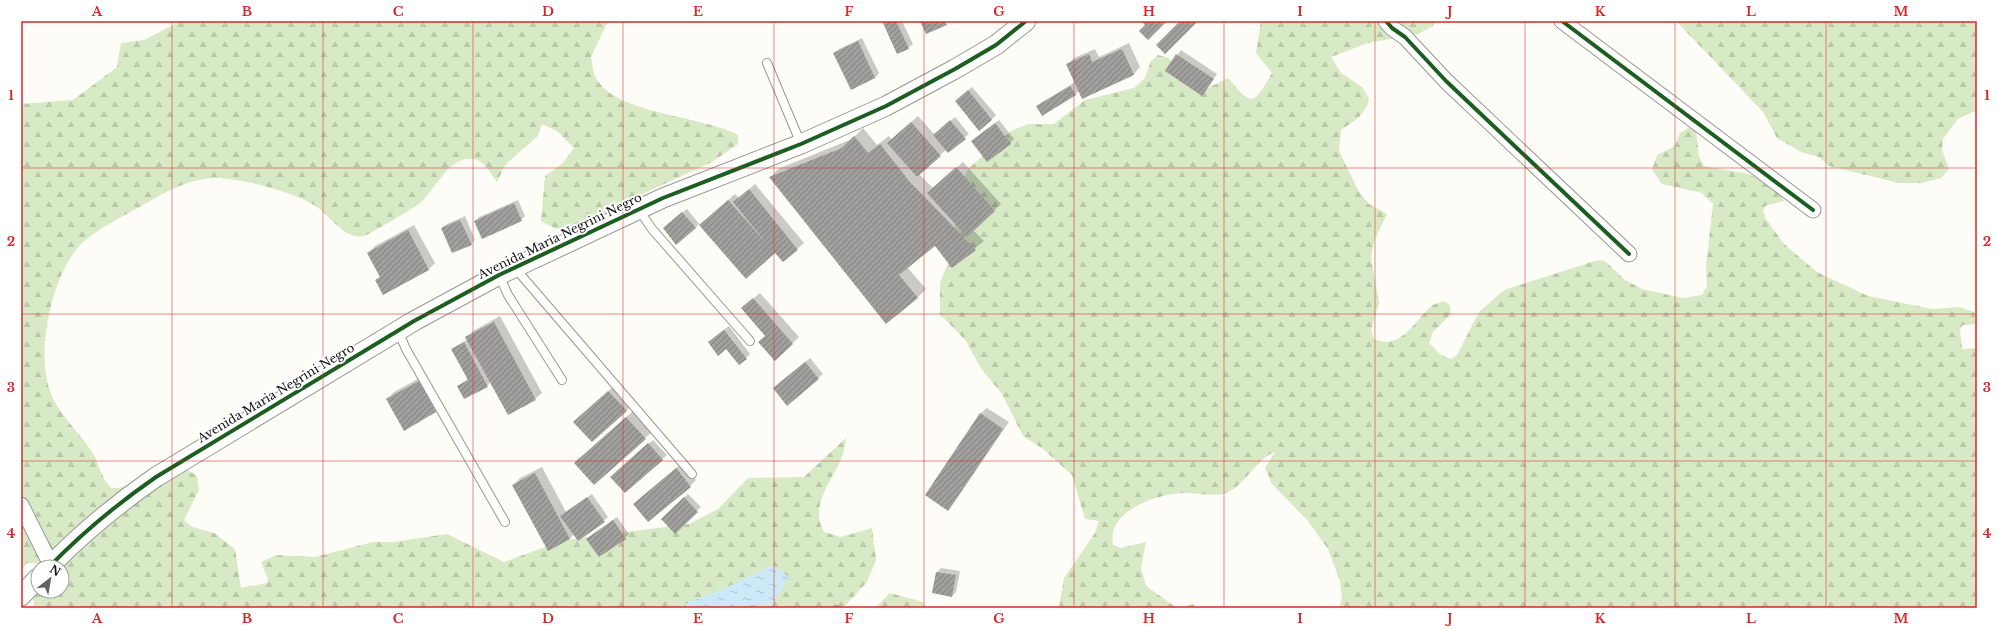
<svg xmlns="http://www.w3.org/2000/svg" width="1998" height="629" font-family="'Libre Baskerville',serif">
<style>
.forest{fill:url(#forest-firs)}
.water{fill:url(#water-ripples)}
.shadow{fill:#0003}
.building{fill:url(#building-hatch)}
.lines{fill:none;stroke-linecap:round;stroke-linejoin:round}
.service-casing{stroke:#979795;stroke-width:10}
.minor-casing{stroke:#979795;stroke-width:17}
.tertiary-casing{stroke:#979795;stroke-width:21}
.service{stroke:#fffffe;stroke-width:8}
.minor{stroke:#fffffe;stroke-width:15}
.tertiary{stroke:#fffffe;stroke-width:19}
.cycleway-casing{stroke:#fff;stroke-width:6}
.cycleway{stroke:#1b5e20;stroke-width:4}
.grid{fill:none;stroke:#d62828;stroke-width:1;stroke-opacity:0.55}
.labels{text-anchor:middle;stroke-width:4;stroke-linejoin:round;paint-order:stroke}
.street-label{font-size:12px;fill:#111;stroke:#fff}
.neatline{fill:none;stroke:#d62828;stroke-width:1.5}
.grid-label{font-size:13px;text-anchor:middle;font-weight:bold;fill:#d62828}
</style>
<defs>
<pattern id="forest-firs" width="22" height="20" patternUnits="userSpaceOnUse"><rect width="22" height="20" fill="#d8eac5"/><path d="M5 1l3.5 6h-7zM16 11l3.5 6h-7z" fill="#b8c8a8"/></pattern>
<pattern id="water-ripples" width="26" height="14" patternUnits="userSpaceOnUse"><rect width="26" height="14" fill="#cde8f7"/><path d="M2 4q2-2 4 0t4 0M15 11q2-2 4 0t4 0" fill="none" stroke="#afc6d3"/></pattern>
<pattern id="building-hatch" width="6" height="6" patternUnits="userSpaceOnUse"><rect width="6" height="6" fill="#a19f9c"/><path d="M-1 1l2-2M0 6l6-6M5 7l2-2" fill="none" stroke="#82807e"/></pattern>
</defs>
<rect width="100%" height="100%" fill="#fdfcf7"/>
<g class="forest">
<path d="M181,21H611L606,25L591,57C592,64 593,72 596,78C614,114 704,116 738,135V144L712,162L636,197L603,222L556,229L541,221L545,176L563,163L574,148L557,131L542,124L538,136L505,165L497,182C491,174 484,160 473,159C450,155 434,191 420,203C414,208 370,234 364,236C345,241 328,213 314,205C292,191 237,177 212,178C184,180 161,195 138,208C121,217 94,231 80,245C51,276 34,357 52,396C59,413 79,433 90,449C99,461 100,477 111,488C136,490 163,463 186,470C190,471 194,474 197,476L199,490L184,520L192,527L214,533L235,549L241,588L267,583L268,579L261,562L276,555L315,557L373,542H394L447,534L504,562L564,540L689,524L718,509L748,478L804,477L846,438C845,445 844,453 841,459C831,483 809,506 824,532L841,537L872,528L876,560L867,582L843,608H34L33,598L38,583V591H62V567H39L36,563H27L22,568L21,564V104L73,100L117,67L121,43L144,40Z"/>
<path d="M1261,21H1435L1433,26L1418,34L1368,43L1331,57L1341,73L1362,87L1369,98C1366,115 1354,121 1341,130L1339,151L1359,192L1369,204L1387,214L1375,239L1371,256L1379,303L1371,330L1374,339C1401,352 1415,319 1433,305C1436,303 1441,302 1445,301L1450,306L1451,314L1433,332L1429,343L1441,355L1451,359L1457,355L1479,312L1504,290L1598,260L1605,261L1625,280L1642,289L1683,298L1702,295L1707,286L1706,266L1713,204L1702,193L1662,184L1652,170L1657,155L1675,146L1680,133L1691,126L1696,130L1699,156L1704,166L1749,174L1780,191L1784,201L1765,206L1763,211L1766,219L1784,244L1817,272L1868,296L1932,309L1959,307L1974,312L1977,324L1963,325L1960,329L1962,349L1977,348V608H1339L1342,599L1340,581L1328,549L1307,520L1272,484L1265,468L1275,452C1255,459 1246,485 1226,493C1219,497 1196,493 1186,493C1159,493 1106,510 1113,545L1121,548L1146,542L1141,568L1146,586L1177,608L1193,604L1196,608H1059L1064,578L1095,533L1099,521L1085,519L1072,475L1043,449L1023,436L1002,394L980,367L966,341L940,314V283L955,247V197L969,168L1011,131L1028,124H1054L1085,100L1134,88L1145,78L1151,61L1158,55L1169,58L1188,80L1200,88H1208L1228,78C1252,107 1253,106 1272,73L1256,53Z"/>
<polygon points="1676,21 1977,21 1977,110 1958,119 1943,139 1942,150 1949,169 1941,178 1922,183 1899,183 1829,166 1819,157 1801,152 1777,138 1763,112"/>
<polygon points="890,593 923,602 927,608 875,608"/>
</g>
<polygon class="water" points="772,565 789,577 773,604 740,606 732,608 687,608 685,604 725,588"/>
<g class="shadow">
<polygon points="883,21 902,21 913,44 908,48"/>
<polygon points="862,38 879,73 875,78 851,89 835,53 839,49"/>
<polygon points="1129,43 1140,67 1134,74 1082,97 1079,91 1076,94 1037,106 1075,82 1067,65 1074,58 1095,49 1099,57"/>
<polygon points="1181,50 1217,74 1202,95 1166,71"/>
<polygon points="972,87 996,115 991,120 960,97"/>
<polygon points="918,116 935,135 955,117 969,134 946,150 919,174 933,188 963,162 1001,204 973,230 984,241 952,267 935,245 907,267 926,289 917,298 770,178 778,169 852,139 863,128 877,145 889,136 892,140"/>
<polygon points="999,120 1014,139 1010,143 977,137"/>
<polygon points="755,184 804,243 783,261 775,251 746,277 699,224 695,228 668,224 687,209 700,225 735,194 739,198"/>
<polygon points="518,200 525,216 521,220 475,222 479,217"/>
<polygon points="465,216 475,240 471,244 442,228 447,224"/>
<polygon points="414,225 435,263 429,269 384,294 376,280 381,276 368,253 375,246"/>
<polygon points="760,293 799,337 775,360 766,335 749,302"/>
<polygon points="500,316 542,393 535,399 491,382 487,386 458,386 468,379 453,349 468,339 467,337 473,331"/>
<polygon points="729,326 750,354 746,358 713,338"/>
<polygon points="810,358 823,374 787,404 778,384"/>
<polygon points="425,375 442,405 436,412 387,399 394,392"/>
<polygon points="615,385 633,404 626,411 581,415"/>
<polygon points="987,408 1009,422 954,503 948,510 980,414"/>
<polygon points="633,411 652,432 645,438 582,457"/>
<polygon points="653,440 667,455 625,492 616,472"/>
<polygon points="682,463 696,480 690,486 634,504"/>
<polygon points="542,467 566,512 592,494 608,517 579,540 574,534 570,539 514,485 520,478"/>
<polygon points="688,494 701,507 675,532 662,519"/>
<polygon points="617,517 629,534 625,538 587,539"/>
<polygon points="941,568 960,571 956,592 952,596 933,592 937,572"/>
<polygon points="835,604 844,608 831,608"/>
</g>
<g class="building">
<polygon points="882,21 896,21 909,49 897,54"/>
<polygon points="920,21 945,21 947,25 926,34"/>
<polygon points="1141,21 1167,21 1148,40 1139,31 1145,25"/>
<polygon points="1180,21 1195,21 1196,23 1165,54 1156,45"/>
<polygon points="858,41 875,78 851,90 833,53"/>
<polygon points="1122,49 1134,75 1082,99 1066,64 1089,54 1092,62"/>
<polygon points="1176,54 1214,79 1202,96 1165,71"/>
<polygon points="1070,86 1076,95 1042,116 1036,106"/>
<polygon points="968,90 992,120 979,131 955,101"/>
<polygon points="950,120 966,139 948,153 933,135"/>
<polygon points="911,122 941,156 917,177 887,143"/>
<polygon points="995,123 1011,144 987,162 971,141"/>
<polygon points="854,136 868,153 880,144 909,181 976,250 952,268 935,246 899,275 918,298 886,324 769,177 842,148"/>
<polygon points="956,167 995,211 967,237 927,193"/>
<polygon points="749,189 798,250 783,262 775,253 746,279 699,225 728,200 767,244 733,202"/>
<polygon points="514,203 522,221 482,239 474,221"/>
<polygon points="682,212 696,228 676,245 663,228"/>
<polygon points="460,220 472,245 452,253 441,228"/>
<polygon points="408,230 429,270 383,295 375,280 380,277 367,253"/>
<polygon points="753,298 793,344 775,361 758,342 765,336 741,308"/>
<polygon points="494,322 536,400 508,415 465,337"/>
<polygon points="724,330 747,359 739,365 726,349 718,356 708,342"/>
<polygon points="464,342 488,387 464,399 457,386 468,380 451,349"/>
<polygon points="805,362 819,379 787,406 773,388"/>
<polygon points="419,381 436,412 404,431 386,399"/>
<polygon points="608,391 627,411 592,442 573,422"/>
<polygon points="980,413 1003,429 948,511 925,495"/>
<polygon points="626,417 646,439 594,485 574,463"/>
<polygon points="648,443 663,460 625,493 610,477"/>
<polygon points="676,468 691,487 648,522 633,504"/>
<polygon points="535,473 570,539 548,551 512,485"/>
<polygon points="587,497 605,522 578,541 560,516"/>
<polygon points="684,497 698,512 675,534 661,519"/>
<polygon points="613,520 626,539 599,557 586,539"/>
<polygon points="936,572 956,575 952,597 932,593"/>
</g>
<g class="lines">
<defs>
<g id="service">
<polyline points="767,63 801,144"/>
<polyline points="639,210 652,229 750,341"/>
<polyline points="515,268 692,474"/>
<polyline points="499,275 508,295 562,380"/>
<polyline points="398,331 406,349 505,522"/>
</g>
<g id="minor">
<polyline points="1386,21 1392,28 1405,37 1446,81 1629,254"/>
<polyline points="1562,21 1813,210"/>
<polyline points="21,505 51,565"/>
</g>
<g id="tertiary">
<path d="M49,567C82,533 117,504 156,477L414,321L499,275L663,198L801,144L886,106L955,69L996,45L1026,21"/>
<polyline points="21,596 38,578"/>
</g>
</defs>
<use href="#service" class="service-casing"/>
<use href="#minor" class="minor-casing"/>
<use href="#tertiary" class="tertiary-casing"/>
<use href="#service" class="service"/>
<use href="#minor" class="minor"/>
<use href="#tertiary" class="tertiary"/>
<defs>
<g id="cycleway">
<polyline points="1386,21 1392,28 1405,37 1446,81 1629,254"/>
<polyline points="1562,21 1813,210"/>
<path d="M49,567C82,533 117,504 156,477L414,321L499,275L663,198L801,144L886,106L955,69L996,45L1026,21"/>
</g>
</defs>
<use href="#cycleway" class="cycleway-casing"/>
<use href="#cycleway" class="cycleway"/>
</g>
<path class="grid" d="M172,21V608M323,21V608M473,21V608M623,21V608M774,21V608M924,21V608M1074,21V608M1224,21V608M1375,21V608M1525,21V608M1675,21V608M1826,21V608M21,168H1977M21,314H1977M21,461H1977"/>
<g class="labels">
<g class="street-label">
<text transform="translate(560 236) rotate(-26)" y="4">Avenida Maria Negrini Negro</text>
<text transform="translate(276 393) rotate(-31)" y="4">Avenida Maria Negrini Negro</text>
</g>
</g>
<rect width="1998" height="629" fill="none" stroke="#ffffff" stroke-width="44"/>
<g transform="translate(50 579) rotate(31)"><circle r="19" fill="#ffffff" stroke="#a0a0a0"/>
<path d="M0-3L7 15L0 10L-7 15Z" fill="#646362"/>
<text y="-6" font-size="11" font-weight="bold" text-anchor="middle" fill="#111111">N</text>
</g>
<rect x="22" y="22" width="1954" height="585" class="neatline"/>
<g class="grid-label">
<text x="97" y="16">A</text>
<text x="247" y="16">B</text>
<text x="398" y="16">C</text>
<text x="548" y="16">D</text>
<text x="698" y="16">E</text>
<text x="849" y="16">F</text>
<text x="999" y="16">G</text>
<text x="1149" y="16">H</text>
<text x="1300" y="16">I</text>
<text x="1450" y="16">J</text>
<text x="1600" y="16">K</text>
<text x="1751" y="16">L</text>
<text x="1901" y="16">M</text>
<text x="11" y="100">1</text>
<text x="1987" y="100">1</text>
<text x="11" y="246">2</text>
<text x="1987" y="246">2</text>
<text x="11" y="392">3</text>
<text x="1987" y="392">3</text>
<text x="11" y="538">4</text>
<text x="1987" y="538">4</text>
<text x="97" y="623">A</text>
<text x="247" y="623">B</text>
<text x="398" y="623">C</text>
<text x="548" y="623">D</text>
<text x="698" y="623">E</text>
<text x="849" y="623">F</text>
<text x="999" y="623">G</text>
<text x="1149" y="623">H</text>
<text x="1300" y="623">I</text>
<text x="1450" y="623">J</text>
<text x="1600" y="623">K</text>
<text x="1751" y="623">L</text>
<text x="1901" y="623">M</text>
</g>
</svg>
